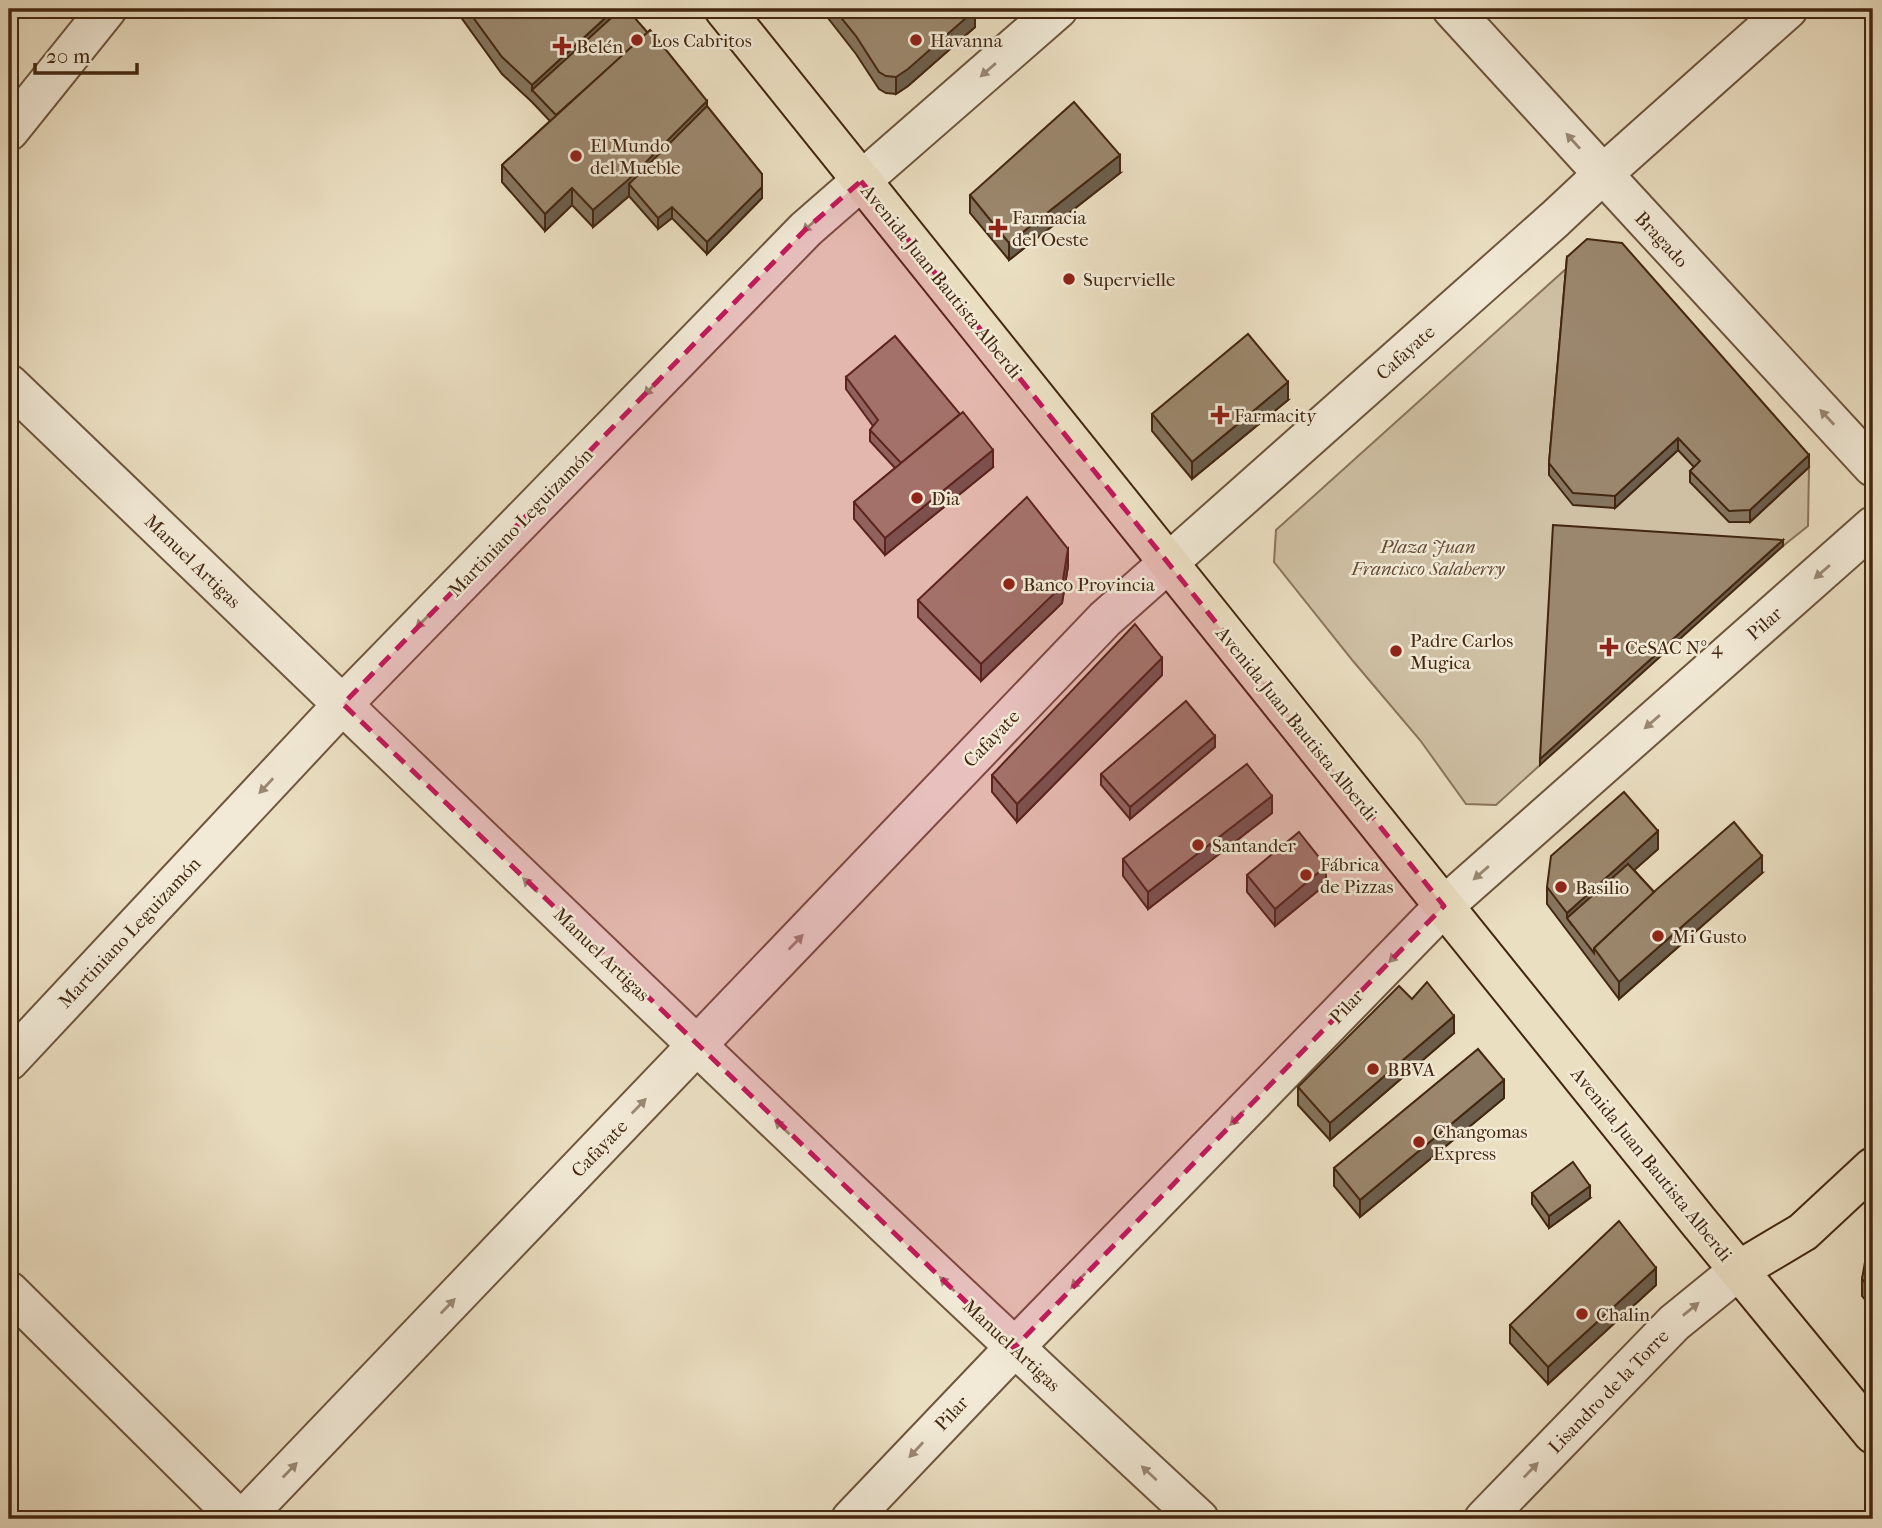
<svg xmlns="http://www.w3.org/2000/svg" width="1882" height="1528" font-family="'IM FELL French Canon',serif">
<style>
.green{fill:#cfc0a4;stroke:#8a745a;stroke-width:2}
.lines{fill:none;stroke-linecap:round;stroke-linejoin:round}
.minor-casing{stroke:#6e553c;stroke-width:42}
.major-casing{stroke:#442710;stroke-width:42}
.minor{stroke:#f2ead7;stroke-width:38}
.major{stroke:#ebdfc2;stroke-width:38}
.wall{fill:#85745e;stroke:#442710;stroke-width:2}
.shaded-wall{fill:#6c5e4c;stroke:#442710;stroke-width:2}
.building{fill:#9b876d;stroke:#442710;stroke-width:2}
.oneway{fill:#9b8874}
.marked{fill:#c2185b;fill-opacity:0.2;stroke:#c2185b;stroke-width:5;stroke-dasharray:14 9;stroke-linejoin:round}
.poi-dot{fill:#8f2418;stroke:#f2ead7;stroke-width:2.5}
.labels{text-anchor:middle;stroke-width:5;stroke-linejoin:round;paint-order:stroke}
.poi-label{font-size:19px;fill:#442710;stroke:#f2ead7;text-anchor:start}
.street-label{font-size:19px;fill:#442710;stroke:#f2ead7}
.park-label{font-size:19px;font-style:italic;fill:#674d35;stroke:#f2ead7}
</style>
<rect width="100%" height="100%" fill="#ebdfc2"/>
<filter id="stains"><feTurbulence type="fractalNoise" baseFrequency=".00286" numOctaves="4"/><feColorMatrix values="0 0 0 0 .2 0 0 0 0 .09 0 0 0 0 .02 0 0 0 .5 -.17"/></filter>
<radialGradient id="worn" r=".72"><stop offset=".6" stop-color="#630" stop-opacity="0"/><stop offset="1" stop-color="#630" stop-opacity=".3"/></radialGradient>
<polygon class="green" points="1567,268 1615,507 1678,450 1750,522 1809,467 1808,526 1783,546 1553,531 1540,765 1496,805 1466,804 1420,740 1353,661 1274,562 1276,530"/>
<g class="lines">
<defs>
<g id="minor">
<polyline points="1452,9 1603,174 1873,467"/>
<polyline points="9,131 107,9"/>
<path d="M9,384C405,763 797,1147 1199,1519"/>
<polyline points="9,1061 343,704 806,229 1058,9"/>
<polyline points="9,1291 239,1519"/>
<polyline points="243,1519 1105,619 1555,219 1603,174 1788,9"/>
<polyline points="851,1519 1014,1348 1444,906 1873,526"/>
<polyline points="1484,1519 1674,1323 1739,1270"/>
</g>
<g id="major">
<polyline points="724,9 1444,906 1698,1221 1873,1434"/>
<polyline points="1739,1270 1803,1232 1873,1167"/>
</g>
</defs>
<use href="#minor" class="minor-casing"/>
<use href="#major" class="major-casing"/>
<use href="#minor" class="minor"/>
<use href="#major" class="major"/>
</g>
<g class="wall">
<polygon points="455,9 627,9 762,174 762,198 707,254 672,218 658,229 629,196 593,227 572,205 545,231 502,182 502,165 550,121 532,102 502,74"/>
<polygon points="821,9 973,9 975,27 908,86 896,94 886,93 879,89 856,54"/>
<polygon points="1120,173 1009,260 970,213 970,195"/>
<polygon points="1567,257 1809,467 1750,522 1729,522 1690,482 1690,471 1694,467 1678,450 1615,508 1573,505 1549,475 1549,463"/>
<polygon points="846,377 993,467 885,555 854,519 854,502 895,468 870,441 870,430 873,426 846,389"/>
<polygon points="1288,400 1192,479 1152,431 1152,414"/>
<polygon points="1068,566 1062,603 981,681 918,617 918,600"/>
<polygon points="1162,675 1017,822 992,792 992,775"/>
<polygon points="1215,747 1130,819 1101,785 1101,774"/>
<polygon points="1272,813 1148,909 1123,876 1123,859"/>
<polygon points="1658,849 1634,870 1654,892 1762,873 1619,999 1547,904 1547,887"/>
<polygon points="1247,875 1326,884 1275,926 1247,892"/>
<polygon points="1412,999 1454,1033 1330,1140 1298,1105 1298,1087"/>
<polygon points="1504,1098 1360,1217 1334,1186 1334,1168"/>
<polygon points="1532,1193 1590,1198 1549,1228 1532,1204"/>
<polygon points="1873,1241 1873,1309 1862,1296 1862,1279"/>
<polygon points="1656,1285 1548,1384 1510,1343 1510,1325"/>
</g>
<g class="shaded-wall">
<polygon points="615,9 624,9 532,90 532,85"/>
<polygon points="975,10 975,27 908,86 896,94 896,77"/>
<polygon points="707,101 707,118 629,184 629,196 593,227 593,210"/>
<polygon points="1120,155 1120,173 1009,260 1009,243"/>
<polygon points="762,187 762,198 707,254 707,242"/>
<polygon points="572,188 572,205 545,231 545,214"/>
<polygon points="672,207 672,218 658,229 658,218"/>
<polygon points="1288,382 1288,400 1192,479 1192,462"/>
<polygon points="1678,438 1678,450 1615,508 1615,496"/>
<polygon points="993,450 993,467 885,555 885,538"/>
<polygon points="1809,455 1809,467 1750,522 1750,510"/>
<polygon points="1783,540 1783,546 1540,765 1540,759"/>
<polygon points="1068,549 1068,566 1062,603 981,681 981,664"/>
<polygon points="1162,658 1162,675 1017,822 1017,804"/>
<polygon points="1215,736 1215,747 1130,819 1130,807"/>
<polygon points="1272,796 1272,813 1148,909 1148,892"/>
<polygon points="1658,831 1658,849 1572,925 1567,918 1567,913"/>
<polygon points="1762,856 1762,873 1619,999 1619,982"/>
<polygon points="1326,866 1326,884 1275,926 1275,909"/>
<polygon points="1454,1016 1454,1033 1330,1140 1330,1123"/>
<polygon points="1504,1080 1504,1098 1360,1217 1360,1200"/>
<polygon points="1590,1186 1590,1198 1549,1228 1549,1216"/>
<polygon points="1656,1268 1656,1285 1548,1384 1548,1367"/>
</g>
<g class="building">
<polygon points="467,9 615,9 532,85 502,57"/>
<polygon points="621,9 627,9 648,33 556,115 532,90"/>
<polygon points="834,9 973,9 975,10 908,69 896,77 886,76 879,72 856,36"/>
<polygon points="650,30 707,101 629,179 593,210 572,188 545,214 502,165"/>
<polygon points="1074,102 1120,155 1009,243 970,195"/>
<polygon points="707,106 762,174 762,187 707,242 672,207 658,218 629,184"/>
<polygon points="1587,239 1622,243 1809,455 1750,510 1729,511 1690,471 1700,461 1678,438 1615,496 1573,493 1549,463 1567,257"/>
<polygon points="1248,334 1288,382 1192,462 1152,414"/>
<polygon points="895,336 960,414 901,463 870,430 878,420 846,377"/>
<polygon points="963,412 993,450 885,538 854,502"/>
<polygon points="1027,497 1068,549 1062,586 981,664 918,600"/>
<polygon points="1553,525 1783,540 1540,759"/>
<polygon points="1135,624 1162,658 1017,804 992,775"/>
<polygon points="1186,701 1215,736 1130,807 1101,774"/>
<polygon points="1247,764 1272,796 1148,892 1123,859"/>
<polygon points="1624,792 1658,831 1567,913 1547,887 1551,856"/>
<polygon points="1734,822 1762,856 1619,982 1594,948 1656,890"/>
<polygon points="1299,832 1326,866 1275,909 1247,875"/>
<polygon points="1628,864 1654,892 1594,948 1594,953 1567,918"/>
<polygon points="1427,982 1454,1016 1330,1123 1298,1087 1399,986 1412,999"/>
<polygon points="1478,1049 1504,1080 1360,1200 1334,1168"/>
<polygon points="1573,1162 1590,1186 1549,1216 1532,1193"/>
<polygon points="1619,1221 1656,1268 1548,1367 1510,1325"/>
<polygon points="1873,1241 1873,1292 1862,1279 1868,1245"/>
</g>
<defs><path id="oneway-solid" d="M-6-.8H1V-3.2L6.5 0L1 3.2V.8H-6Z" transform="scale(1.75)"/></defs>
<g class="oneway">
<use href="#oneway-solid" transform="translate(988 70) rotate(139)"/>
<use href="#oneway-solid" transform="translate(1573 141) rotate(-132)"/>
<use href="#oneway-solid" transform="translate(810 225) rotate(138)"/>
<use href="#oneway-solid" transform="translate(651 388) rotate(134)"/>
<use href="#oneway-solid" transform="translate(1827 417) rotate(-133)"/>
<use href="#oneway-solid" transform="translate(1822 572) rotate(139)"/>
<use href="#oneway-solid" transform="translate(423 621) rotate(134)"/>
<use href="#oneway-solid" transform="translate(1652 722) rotate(139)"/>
<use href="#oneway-solid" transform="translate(266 786) rotate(133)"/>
<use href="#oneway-solid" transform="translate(1481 873) rotate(139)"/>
<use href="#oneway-solid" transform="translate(530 885) rotate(-136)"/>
<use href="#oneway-solid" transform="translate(796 942) rotate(-46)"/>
<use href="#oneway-solid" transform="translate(1396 955) rotate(134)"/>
<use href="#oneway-solid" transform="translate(639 1106) rotate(-46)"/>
<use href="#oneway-solid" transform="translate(1237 1118) rotate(134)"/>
<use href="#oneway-solid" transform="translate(782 1127) rotate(-136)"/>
<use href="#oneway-solid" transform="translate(1078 1281) rotate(134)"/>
<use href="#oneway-solid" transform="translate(947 1284) rotate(-136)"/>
<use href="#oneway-solid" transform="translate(448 1306) rotate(-46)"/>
<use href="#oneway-solid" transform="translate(1691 1309) rotate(-39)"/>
<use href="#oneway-solid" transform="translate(916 1450) rotate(133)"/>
<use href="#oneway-solid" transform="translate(290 1470) rotate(-46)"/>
<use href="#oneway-solid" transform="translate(1531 1470) rotate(-46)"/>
<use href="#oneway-solid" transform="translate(1149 1473) rotate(-137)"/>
</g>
<path class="marked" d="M861,181L1444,906L1014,1348L343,704L806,229Z"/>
<g class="poi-dot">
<circle cx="637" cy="40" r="7"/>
<circle cx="916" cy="40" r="7"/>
<path d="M558.5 35.5h7v7h7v7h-7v7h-7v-7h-7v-7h7z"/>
<circle cx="576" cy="156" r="7"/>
<path d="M994.5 217.5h7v7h7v7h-7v7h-7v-7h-7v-7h7z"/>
<circle cx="1069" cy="279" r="7"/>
<path d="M1216.5 404.5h7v7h7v7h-7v7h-7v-7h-7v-7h7z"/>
<circle cx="917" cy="498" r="7"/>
<circle cx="1009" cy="584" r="7"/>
<path d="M1605.5 636.5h7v7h7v7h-7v7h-7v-7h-7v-7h7z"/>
<circle cx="1396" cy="651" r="7"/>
<circle cx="1198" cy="845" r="7"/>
<circle cx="1306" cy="875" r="7"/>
<circle cx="1561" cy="887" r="7"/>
<circle cx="1658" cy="936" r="7"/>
<circle cx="1373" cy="1069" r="7"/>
<circle cx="1419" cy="1142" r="7"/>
<circle cx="1582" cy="1314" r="7"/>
</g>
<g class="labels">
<g class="poi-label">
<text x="651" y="47">Los Cabritos</text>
<text x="930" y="47">Havanna</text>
<text x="576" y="53">Belén</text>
<text x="590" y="152">El Mundo<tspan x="590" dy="22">del Mueble</tspan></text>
<text x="1012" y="224">Farmacia<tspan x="1012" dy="22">del Oeste</tspan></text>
<text x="1083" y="286">Supervielle</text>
<text x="1234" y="422">Farmacity</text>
<text x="931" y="505">Dia</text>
<text x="1023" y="591">Banco Provincia</text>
<text x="1410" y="647">Padre Carlos<tspan x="1410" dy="22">Mugica</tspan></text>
<text x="1625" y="654">CeSAC Nº 4</text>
<text x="1212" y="852">Santander</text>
<text x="1320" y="871">Fábrica<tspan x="1320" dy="22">de Pizzas</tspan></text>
<text x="1575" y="894">Basilio</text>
<text x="1672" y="943">Mi Gusto</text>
<text x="1387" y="1076">BBVA</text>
<text x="1433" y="1138">Changomas<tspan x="1433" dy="22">Express</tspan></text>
<text x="1596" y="1321">Chalin</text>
</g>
<g class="street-label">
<text transform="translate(1662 239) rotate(47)" y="7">Bragado</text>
<text transform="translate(942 281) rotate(51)" y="7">Avenida Juan Bautista Alberdi</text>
<text transform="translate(1405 352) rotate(-42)" y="7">Cafayate</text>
<text transform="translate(520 522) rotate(-46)" y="7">Martiniano Leguizamón</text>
<text transform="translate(193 561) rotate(44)" y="7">Manuel Artigas</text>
<text transform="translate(1764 623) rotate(-41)" y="7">Pilar</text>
<text transform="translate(1297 723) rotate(51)" y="7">Avenida Juan Bautista Alberdi</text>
<text transform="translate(991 738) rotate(-46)" y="7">Cafayate</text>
<text transform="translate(129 932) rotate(-47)" y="7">Martiniano Leguizamón</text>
<text transform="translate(602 954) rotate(44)" y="7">Manuel Artigas</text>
<text transform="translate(1346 1006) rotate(-46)" y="7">Pilar</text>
<text transform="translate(599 1148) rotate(-46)" y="7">Cafayate</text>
<text transform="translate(1652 1164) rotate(51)" y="7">Avenida Juan Bautista Alberdi</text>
<text transform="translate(1012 1345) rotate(43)" y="7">Manuel Artigas</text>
<text transform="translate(1608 1391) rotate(-46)" y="7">Lisandro de la Torre</text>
<text transform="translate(951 1413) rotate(-47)" y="7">Pilar</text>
</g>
<g class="park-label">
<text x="1428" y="553">Plaza Juan<tspan x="1428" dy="22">Francisco Salaberry</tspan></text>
</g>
</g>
<rect width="1882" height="1528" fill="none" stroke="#ebdfc2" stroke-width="35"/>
<rect x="10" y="10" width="1861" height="1507" fill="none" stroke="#442710" stroke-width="3.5"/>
<rect x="18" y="18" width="1847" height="1493" fill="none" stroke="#442710" stroke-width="2"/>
<path d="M35 63v10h102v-10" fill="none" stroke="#442710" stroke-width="3.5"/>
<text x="46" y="63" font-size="21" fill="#442710" stroke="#f2ead7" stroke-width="5" paint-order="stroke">20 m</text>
<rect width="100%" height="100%" filter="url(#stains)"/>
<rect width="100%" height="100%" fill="url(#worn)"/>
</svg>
